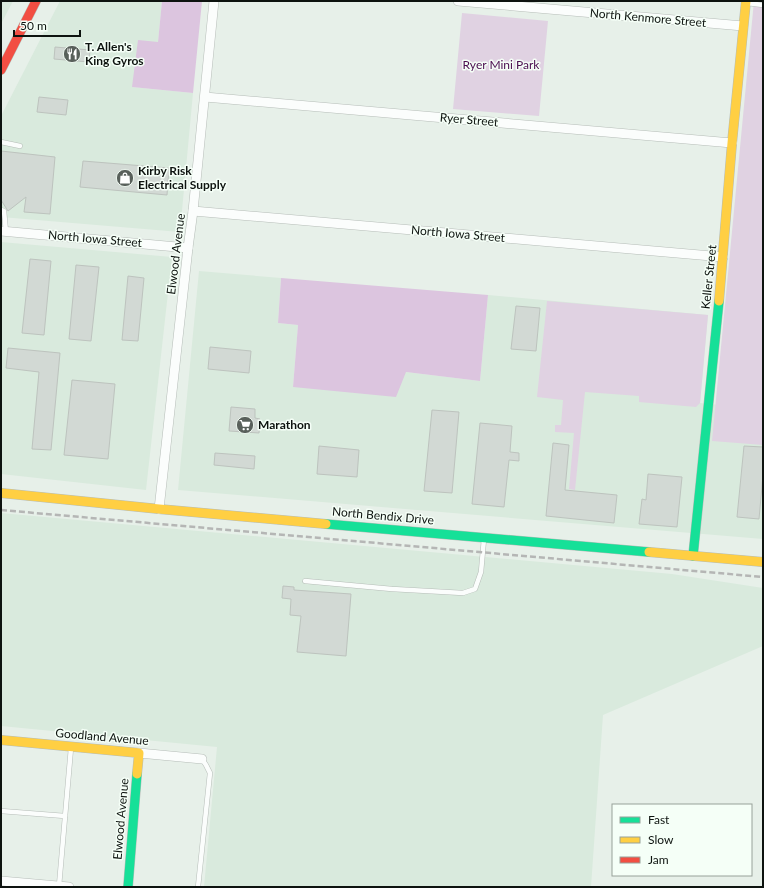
<svg xmlns="http://www.w3.org/2000/svg" width="764" height="888" font-family="Lato,sans-serif">
<style>
.built{fill:#d9eadd}
.green{fill:#e0d2e2}
.forest{fill:#dcc5df}
.building{fill:#d2d9d4;stroke:#bdc3be}
.lines{fill:none;stroke-linecap:round;stroke-linejoin:round}
.lane-casing{stroke:#b6bdb8;stroke-width:5.5}
.street-casing{stroke:#b6bdb8;stroke-width:10}
.fast-casing{stroke:#b6bdb8;stroke-width:10}
.slow-casing{stroke:#b6bdb8;stroke-width:10}
.jam-casing{stroke:#b6bdb8;stroke-width:10}
.lane{stroke:#fbfdfc;stroke-width:4.5}
.street{stroke:#fbfdfc;stroke-width:9}
.fast{stroke:#16e098;stroke-width:9}
.slow{stroke:#ffcf43;stroke-width:9}
.jam{stroke:#f24e42;stroke-width:9}
.rail{stroke:#b5b6b5;stroke-width:2.5;stroke-dasharray:6 3;stroke-linecap:butt}
.labels{text-anchor:middle;stroke-width:3;stroke-linejoin:round;paint-order:stroke}
.street-label{font-size:12px;fill:#0d130f;stroke:#f5fff7}
.poi-label{font-size:12px;font-weight:bold;fill:#0d130f;stroke:#f5fff7;text-anchor:start}
.park-label{font-size:12px;fill:#4b0e50;stroke:#f5fff7}
</style>
<rect width="100%" height="100%" fill="#e7f0e9"/>
<g class="built">
<polygon points="1,1 13,1 1,24"/>
<polygon points="60,1 162,1 158,42 132,87 193,93 180,232 1,217 1,116"/>
<polygon points="1,242 172,257 146,490 1,474"/>
<polygon points="199,271 281,278 278,323 298,325 293,387 406,372 480,381 488,295 708,315 700,403 763,409 763,539 178,490"/>
<polygon points="1,513 672,574 763,588 763,646 603,715 591,887 204,887 217,747 1,726"/>
</g>
<g class="green">
<polygon points="754,1 763,1 763,445 712,441"/>
<polygon points="462,13 548,21 539,116 453,109"/>
<polygon points="547,301 708,315 700,403 696,407 639,402 639,396 585,392 575,490 569,489 574,433 555,432 555,425 561,425 563,400 537,397"/>
</g>
<g class="forest">
<polygon points="162,1 202,1 193,93 132,87 138,40 158,42"/>
<polygon points="281,278 488,295 480,381 406,372 396,397 293,387 298,325 278,323"/>
</g>
<g class="building">
<polygon points="55,47 90,50 89,62 54,59"/>
<polygon points="39,97 68,100 66,115 37,112"/>
<polygon points="1,151 55,157 50,214 24,212 26,197 8,211 1,200"/>
<polygon points="83,161 169,168 167,195 80,187"/>
<polygon points="30,259 51,261 44,335 22,333"/>
<polygon points="76,265 99,267 91,341 69,339"/>
<polygon points="128,276 144,278 138,341 122,340"/>
<polygon points="516,306 540,308 536,351 511,349"/>
<polygon points="210,347 251,351 249,373 208,369"/>
<polygon points="8,348 60,353 51,450 32,449 39,372 6,368"/>
<polygon points="72,380 115,384 108,459 64,455"/>
<polygon points="231,407 255,409 255,418 260,419 259,433 229,431"/>
<polygon points="432,410 459,412 452,493 424,491"/>
<polygon points="480,423 512,426 510,452 519,453 519,461 509,460 504,507 472,504"/>
<polygon points="553,443 569,445 565,490 617,495 614,523 546,516"/>
<polygon points="319,446 359,450 357,477 317,474"/>
<polygon points="744,446 763,447 763,475 759,519 737,517"/>
<polygon points="215,453 255,456 254,469 214,465"/>
<polygon points="648,474 682,477 677,527 639,524 642,499 646,500"/>
<polygon points="283,586 294,587 294,590 351,594 346,656 297,652 301,616 290,615 291,599 282,598"/>
</g>
<g class="lines">
<defs>
<g id="lane">
<polyline points="747,3 763,5"/>
<polyline points="1,142 20,146"/>
<polyline points="1,210 4,211 6,232"/>
<polyline points="305,581 392,589 463,593 475,589 481,572 484,539"/>
<polyline points="1,811 65,816"/>
<polyline points="59,886 71,748"/>
<polyline points="198,887 210,773 206,765 202,759"/>
</g>
<g id="street">
<polyline points="458,1 743,26"/>
<polyline points="205,97 732,143"/>
<polyline points="193,211 723,257"/>
<polyline points="1,231 188,248"/>
<polyline points="159,509 188,248 193,211 214,1"/>
<polyline points="139,753 202,759"/>
<polyline points="1,881 69,887"/>
</g>
<g id="fast">
<polyline points="326,524 649,552"/>
<polyline points="693,556 719,301"/>
<polyline points="128,887 137,774"/>
</g>
<g id="slow">
<polyline points="719,301 732,143 746,1"/>
<polyline points="1,493 159,509 326,524"/>
<polyline points="649,552 763,562"/>
<polyline points="1,740 139,753 137,774"/>
</g>
<polyline id="jam" points="1,70 36,1"/>
</defs>
<use href="#lane" class="lane-casing"/>
<use href="#street" class="street-casing"/>
<use href="#fast" class="fast-casing"/>
<use href="#slow" class="slow-casing"/>
<use href="#jam" class="jam-casing"/>
<use href="#lane" class="lane"/>
<use href="#street" class="street"/>
<use href="#fast" class="fast"/>
<use href="#slow" class="slow"/>
<use href="#jam" class="jam"/>
<polyline class="rail" points="1,510 763,577"/>
</g>
<defs>
<symbol id="restaurant-disc" viewBox="-11 -11 22 22"><circle r="9.5" fill="#59605b" stroke="#f5fff7"/><path d="M-5-6h1v4h1v-4h1v4h1v-4h1v5L-1.5 .5V6h-2V.5L-5-1ZM5-6V6H3V1.5H1.5Q1.5-4 5-6Z" fill="#fff"/></symbol>
<symbol id="shop-disc" viewBox="-11 -11 22 22"><circle r="9.5" fill="#59605b" stroke="#f5fff7"/><path d="M-5-2.5h2.3a2.7 3.5 0 0 1 5.4 0H5L5.5 6h-11ZM-1.5-2.5h3a1.5 2.3 0 0 0-3 0Z" fill="#fff"/></symbol>
<symbol id="supermarket-disc" viewBox="-11 -11 22 22"><circle r="9.5" fill="#59605b" stroke="#f5fff7"/><path d="M-6-5.5h2.5l.6 2H6L4.5 2H-2.5L-4.4-4H-6ZM-1.5 3.2a1.3 1.3 0 1 0 .1 0ZM3 3.2a1.3 1.3 0 1 0 .1 0Z" fill="#fff"/></symbol>
</defs>
<g fill-rule="evenodd">
<use href="#restaurant-disc" x="62" y="44" width="20" height="20"/>
<use href="#shop-disc" x="115" y="168" width="20" height="20"/>
<use href="#supermarket-disc" x="235" y="415" width="20" height="20"/>
</g>
<g class="labels">
<g class="street-label">
<text transform="translate(648 18) rotate(5)" y="4">North Kenmore Street</text>
<text transform="translate(469 120) rotate(5)" y="4">Ryer Street</text>
<text transform="translate(458 234) rotate(5)" y="4">North Iowa Street</text>
<text transform="translate(95 239) rotate(5)" y="4">North Iowa Street</text>
<text transform="translate(176 254) rotate(-83)" y="4">Elwood Avenue</text>
<text transform="translate(709 277) rotate(-84)" y="4">Keller Street</text>
<text transform="translate(383 516) rotate(5)" y="4">North Bendix Drive</text>
<text transform="translate(102 737) rotate(5)" y="4">Goodland Avenue</text>
<text transform="translate(121 819) rotate(-85)" y="4">Elwood Avenue</text>
</g>
<g class="poi-label">
<text x="85" y="51">T. Allen's<tspan x="85" dy="14">King Gyros</tspan></text>
<text x="138" y="175">Kirby Risk<tspan x="138" dy="14">Electrical Supply</tspan></text>
<text x="258" y="429">Marathon</text>
</g>
<g class="park-label">
<text x="501" y="69">Ryer Mini Park</text>
</g>
</g>
<rect width="764" height="888" fill="none" stroke="#0d130f" stroke-width="4"/>
<rect x="612" y="804" width="140" height="72" fill="#f5fff7" stroke="#98a19a"/>
<rect x="620" y="817" width="20" height="6" fill="#16e098" stroke="#98a19a"/>
<text x="648" y="824" font-size="12" fill="#0d130f">Fast</text>
<rect x="620" y="837" width="20" height="6" fill="#ffcf43" stroke="#98a19a"/>
<text x="648" y="844" font-size="12" fill="#0d130f">Slow</text>
<rect x="620" y="857" width="20" height="6" fill="#f24e42" stroke="#98a19a"/>
<text x="648" y="864" font-size="12" fill="#0d130f">Jam</text>
<path d="M14 30v6h66v-6" fill="none" stroke="#0d130f" stroke-width="2"/>
<text x="20" y="30" font-size="12" fill="#0d130f" stroke="#f5fff7" stroke-width="3" paint-order="stroke">50 m</text>
</svg>
